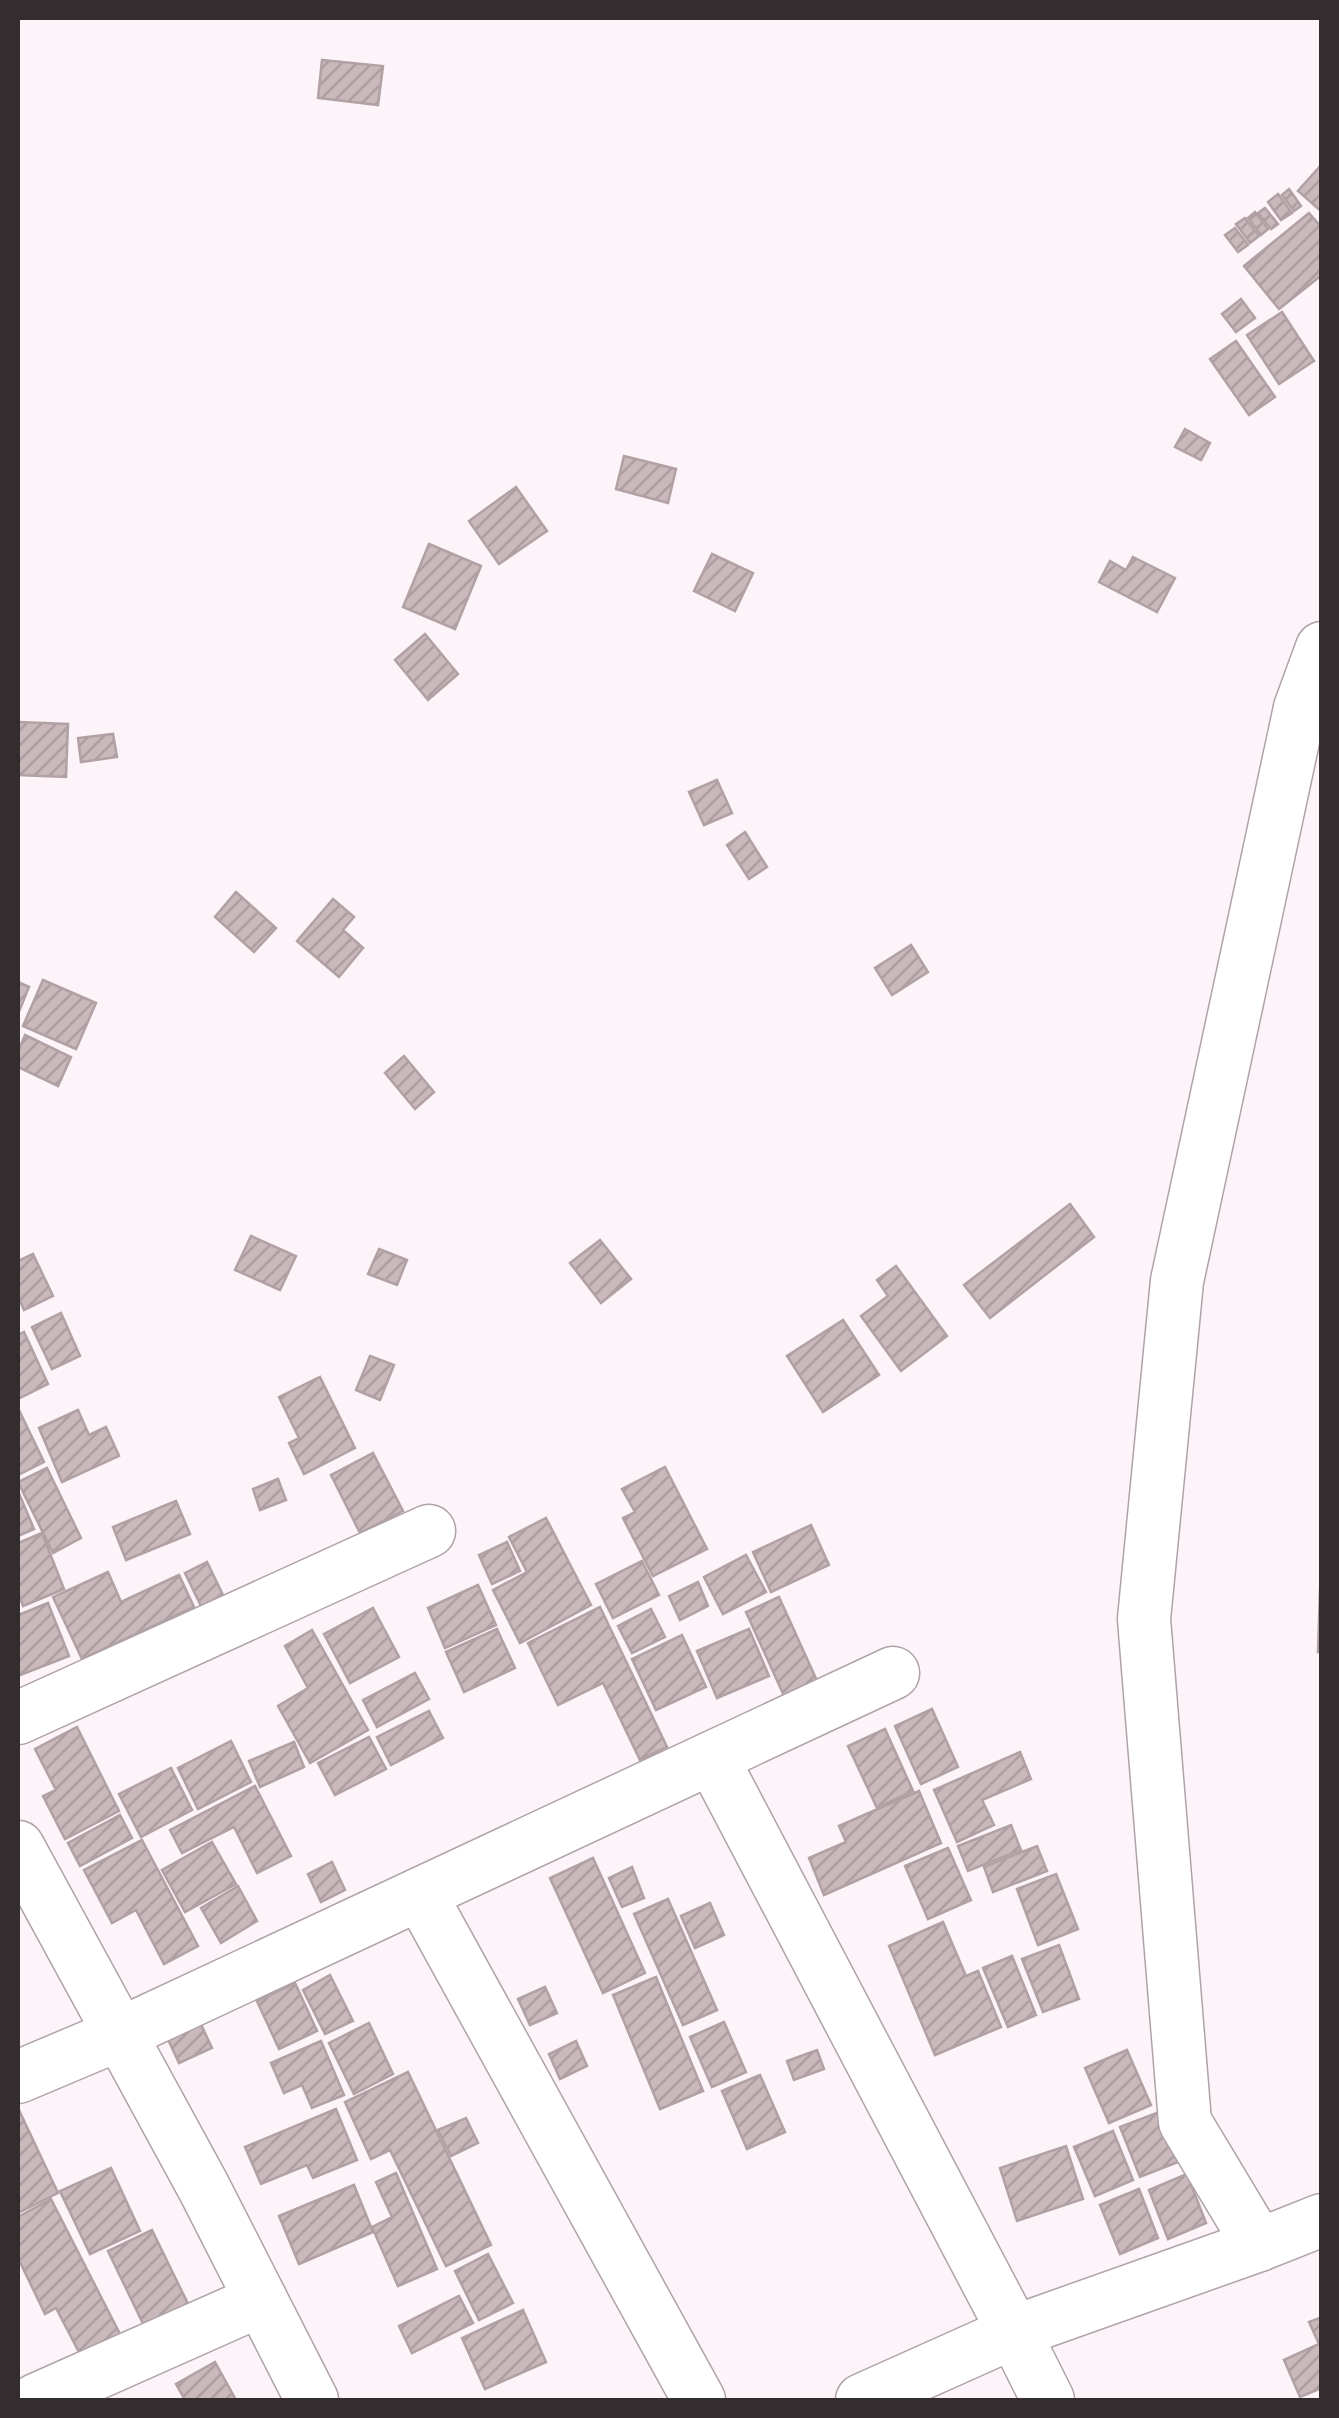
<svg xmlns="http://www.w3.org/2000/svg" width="1339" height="2418" font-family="'DM Sans',sans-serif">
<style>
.building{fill:url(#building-hatch);stroke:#b1a1a4;stroke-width:2.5}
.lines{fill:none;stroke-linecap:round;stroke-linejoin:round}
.minor-casing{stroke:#b0a2a9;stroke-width:55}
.minor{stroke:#fff;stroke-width:52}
</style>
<defs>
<pattern id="building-hatch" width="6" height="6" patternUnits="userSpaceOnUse" patternTransform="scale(2.5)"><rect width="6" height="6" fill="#c9b9bb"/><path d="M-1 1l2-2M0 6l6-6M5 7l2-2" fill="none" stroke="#ad9fa1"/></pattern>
</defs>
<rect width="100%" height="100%" fill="#fdf4f9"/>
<g class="building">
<polygon points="322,60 383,66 378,105 318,98"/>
<polygon points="1322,164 1322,212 1298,191"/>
<polygon points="1289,189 1301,206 1294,211 1282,195"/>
<polygon points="1278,194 1292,213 1281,220 1268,202"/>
<polygon points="1265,208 1278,224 1271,229 1258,213"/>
<polygon points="1255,212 1268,229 1261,235 1248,218"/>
<polygon points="1309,213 1322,228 1322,275 1279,309 1244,266"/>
<polygon points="1245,218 1259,236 1250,243 1236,224"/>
<polygon points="1235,228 1248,245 1238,252 1225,235"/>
<polygon points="1241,299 1255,318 1236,332 1222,314"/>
<polygon points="1282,312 1314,361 1279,384 1247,335"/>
<polygon points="1236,341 1275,397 1249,415 1210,359"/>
<polygon points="1185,429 1210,443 1201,460 1175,447"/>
<polygon points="624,456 676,469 668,503 616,489"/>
<polygon points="516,487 547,531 499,564 469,521"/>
<polygon points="429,544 481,566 455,629 403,607"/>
<polygon points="712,554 753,573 735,611 694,591"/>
<polygon points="1133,557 1175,578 1157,612 1099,582 1110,561 1126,570"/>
<polygon points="425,634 458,674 428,700 395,660"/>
<polygon points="18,722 68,724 66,777 18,775"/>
<polygon points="113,734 117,757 81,762 78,738"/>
<polygon points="717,780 732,813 704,825 689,792"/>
<polygon points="745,832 767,867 749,879 727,845"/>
<polygon points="236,892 276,928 254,952 215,917"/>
<polygon points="333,899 354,917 343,930 363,948 339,977 297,941"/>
<polygon points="911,945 928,972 892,995 875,968"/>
<polygon points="43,980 96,1003 76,1049 23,1026"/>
<polygon points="18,982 29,987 18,1014"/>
<polygon points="25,1035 71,1057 58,1086 18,1067 18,1052"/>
<polygon points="404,1056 434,1092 415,1109 385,1073"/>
<polygon points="1070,1204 1094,1237 990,1318 964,1285"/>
<polygon points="251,1236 296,1256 280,1290 235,1270"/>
<polygon points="600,1240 631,1279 601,1303 570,1263"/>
<polygon points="379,1249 407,1260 397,1285 368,1274"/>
<polygon points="33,1254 53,1296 24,1310 18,1296 18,1261"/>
<polygon points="896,1266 947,1336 901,1371 861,1316 888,1296 877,1280"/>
<polygon points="61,1313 80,1356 52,1369 32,1327"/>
<polygon points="843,1320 879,1375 823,1412 787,1356"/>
<polygon points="24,1332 48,1384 18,1399 18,1335"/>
<polygon points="370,1356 394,1365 380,1400 356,1390"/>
<polygon points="320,1377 355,1448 304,1474 289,1443 299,1438 279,1397"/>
<polygon points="18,1408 44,1462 18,1475"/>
<polygon points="78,1410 89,1435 106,1427 119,1456 62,1482 39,1428"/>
<polygon points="373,1453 403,1511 360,1533 331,1475"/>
<polygon points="665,1467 707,1549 653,1576 623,1518 635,1512 622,1489"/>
<polygon points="47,1468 81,1538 53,1553 18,1482"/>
<polygon points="278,1479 286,1500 260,1510 253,1489"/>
<polygon points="18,1491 34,1529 18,1536"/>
<polygon points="176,1501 190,1534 126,1560 113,1527"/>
<polygon points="546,1518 591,1605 520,1643 493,1590 527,1572 509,1537"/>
<polygon points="811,1525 829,1565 771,1592 753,1552"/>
<polygon points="42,1533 64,1589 23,1606 18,1591 18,1543"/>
<polygon points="507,1542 520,1571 492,1584 479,1555"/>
<polygon points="746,1555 766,1592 723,1614 704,1577"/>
<polygon points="642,1561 659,1595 613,1618 596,1584"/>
<polygon points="207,1562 223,1595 201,1606 185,1573"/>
<polygon points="108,1572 121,1602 179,1575 194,1607 82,1659 53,1597"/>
<polygon points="698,1582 708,1606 680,1620 669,1596"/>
<polygon points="478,1585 496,1625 445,1648 428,1608"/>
<polygon points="1320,1590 1322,1590 1322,1652 1318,1652"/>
<polygon points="779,1597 818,1683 785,1698 746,1612"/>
<polygon points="48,1603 69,1656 18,1676 18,1615"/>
<polygon points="600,1607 667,1747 640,1760 603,1683 558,1705 528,1643"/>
<polygon points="373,1608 399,1657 350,1683 324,1634"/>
<polygon points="651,1609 665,1637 632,1653 618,1626"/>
<polygon points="497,1629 515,1668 464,1692 446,1652"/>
<polygon points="749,1629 769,1676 717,1698 697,1651"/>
<polygon points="312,1630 368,1730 310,1763 278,1706 308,1688 285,1646"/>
<polygon points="682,1635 706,1687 656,1710 632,1659"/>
<polygon points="415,1673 429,1699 377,1727 363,1700"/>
<polygon points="932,1709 958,1767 921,1784 895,1726"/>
<polygon points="429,1711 443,1738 391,1765 377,1737"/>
<polygon points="77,1727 119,1811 65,1839 43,1796 56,1790 35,1749"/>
<polygon points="885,1729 913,1791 877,1808 848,1746"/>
<polygon points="369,1737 386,1769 335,1795 318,1763"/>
<polygon points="231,1741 251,1782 198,1809 178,1768"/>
<polygon points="294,1742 304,1767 260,1787 249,1761"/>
<polygon points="1020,1752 1031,1779 982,1800 994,1825 957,1842 934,1790"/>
<polygon points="171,1768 192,1810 141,1837 119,1794"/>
<polygon points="255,1786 291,1856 257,1873 234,1827 182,1853 170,1830"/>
<polygon points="919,1791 941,1843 824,1895 809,1858 846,1842 839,1826"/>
<polygon points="120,1815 132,1838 80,1866 68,1843"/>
<polygon points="1011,1825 1021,1850 968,1871 958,1846"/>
<polygon points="142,1840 198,1946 164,1964 136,1910 112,1923 84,1870"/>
<polygon points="212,1842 236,1884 185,1912 162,1870"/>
<polygon points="1037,1846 1047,1871 993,1892 984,1867"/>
<polygon points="948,1848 971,1900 928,1919 905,1866"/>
<polygon points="593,1858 645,1973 603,1993 550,1878"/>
<polygon points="332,1862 345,1890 321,1902 308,1874"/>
<polygon points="632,1867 644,1898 622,1907 609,1878"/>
<polygon points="1056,1874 1078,1929 1038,1945 1017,1889"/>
<polygon points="238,1886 257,1921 221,1943 201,1908"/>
<polygon points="668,1899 717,2010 683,2025 634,1914"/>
<polygon points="710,1903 724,1935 695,1948 681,1916"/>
<polygon points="943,1922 966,1976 978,1971 1001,2027 935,2055 889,1946"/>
<polygon points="1059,1945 1079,1999 1043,2012 1022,1959"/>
<polygon points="1012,1956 1036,2015 1008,2027 983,1968"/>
<polygon points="330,1975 353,2021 325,2034 303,1990"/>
<polygon points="656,1977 703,2091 660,2109 613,1995"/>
<polygon points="295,1983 317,2031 279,2049 257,2001"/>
<polygon points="545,1987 557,2013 530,2025 518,1999"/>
<polygon points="199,2020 212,2048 179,2063 166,2035"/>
<polygon points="724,2022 746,2072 712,2087 690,2037"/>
<polygon points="369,2023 393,2074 354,2094 329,2043"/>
<polygon points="321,2041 344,2095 312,2108 302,2085 284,2093 271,2063"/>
<polygon points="576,2041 587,2066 560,2079 549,2054"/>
<polygon points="817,2050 824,2069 794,2080 787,2061"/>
<polygon points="1127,2050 1151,2105 1109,2123 1085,2068"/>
<polygon points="408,2072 491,2245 446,2266 390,2150 371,2159 345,2102"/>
<polygon points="760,2075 785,2132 747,2149 722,2091"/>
<polygon points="18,2108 58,2193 18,2213"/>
<polygon points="336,2109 357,2160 313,2178 307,2165 261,2184 245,2147"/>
<polygon points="1159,2112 1178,2162 1140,2177 1120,2127"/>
<polygon points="466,2118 478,2143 451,2156 438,2130"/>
<polygon points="1113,2131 1133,2180 1095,2196 1074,2147"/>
<polygon points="1066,2146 1083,2199 1017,2221 1000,2168"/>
<polygon points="111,2168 140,2231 90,2254 60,2191"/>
<polygon points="396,2173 437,2269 398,2286 372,2227 392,2217 376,2182"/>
<polygon points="1187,2174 1206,2223 1168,2239 1149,2190"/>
<polygon points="354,2185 373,2232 299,2264 279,2216"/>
<polygon points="1139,2189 1158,2238 1120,2254 1100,2205"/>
<polygon points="51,2199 122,2338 82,2358 56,2308 45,2314 18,2258 18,2217"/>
<polygon points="152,2230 192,2312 148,2334 108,2251"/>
<polygon points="488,2254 513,2303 479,2320 455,2271"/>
<polygon points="459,2296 473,2323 412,2353 399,2326"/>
<polygon points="523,2310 546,2362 485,2389 462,2338"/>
<polygon points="1322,2317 1322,2388 1300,2397 1284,2360 1319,2344 1309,2322"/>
<polygon points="215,2362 236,2400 185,2400 176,2384"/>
</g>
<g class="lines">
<defs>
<g id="minor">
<polyline points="18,1718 429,1531"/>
<polyline points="712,1758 1014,2332 862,2400"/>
<polyline points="18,1847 204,2188 312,2400"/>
<polyline points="420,1894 699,2400"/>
<polyline points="18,2077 120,2034 893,1673"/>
<polyline points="1259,2245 1322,2220"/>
<polyline points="36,2400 261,2300"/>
<polyline points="1048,2400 1014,2332 1259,2245 1185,2122 1144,1619 1177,1281 1300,708 1322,648"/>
</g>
</defs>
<use href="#minor" class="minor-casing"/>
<use href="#minor" class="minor"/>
</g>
<rect width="1339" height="2418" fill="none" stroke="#332d30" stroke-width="40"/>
</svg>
